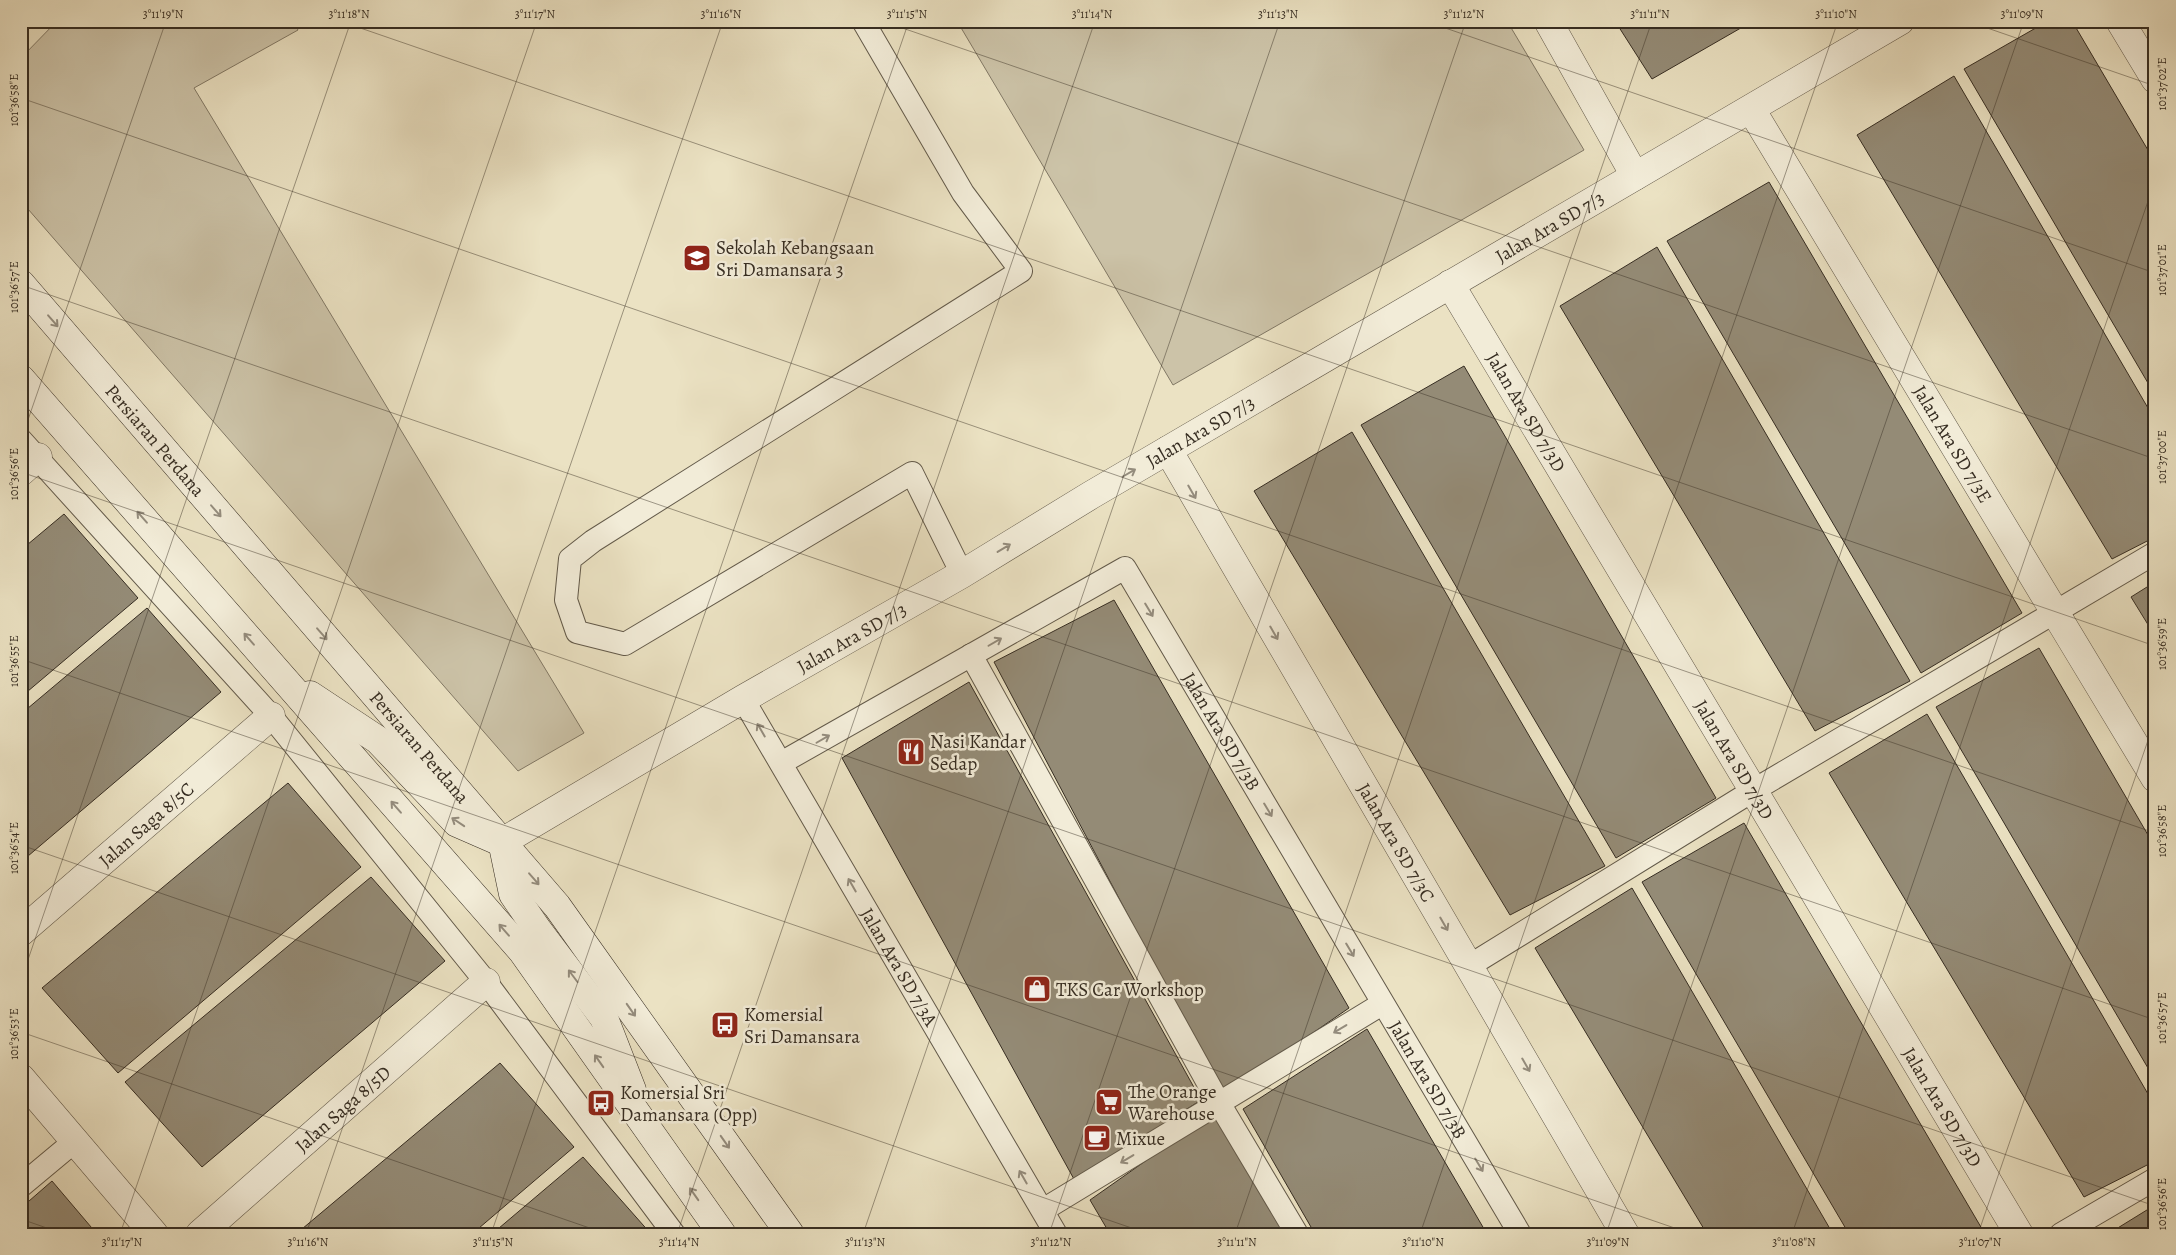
<svg xmlns="http://www.w3.org/2000/svg" width="2176" height="1255" font-family="Alegreya,serif">
<style>
.green{fill:#ccc3a8;stroke:#817865}
.building{fill:#948b76;stroke:#362d22}
.lines{fill:none;stroke-linecap:round;stroke-linejoin:round}
.service-casing{stroke:#635a4a;stroke-width:24}
.minor-casing{stroke:#635a4a;stroke-width:29}
.secondary-casing{stroke:#362d22;stroke-width:29}
.service{stroke:#f2ecd8;stroke-width:22}
.minor{stroke:#f2ecd8;stroke-width:28}
.secondary{stroke:#f2ecd8;stroke-width:28}
.oneway{stroke:#948c7d}
.ticks{fill:none;stroke:#362d22;stroke-width:1;stroke-opacity:0.45}
.labels{text-anchor:middle;stroke-width:5;stroke-linejoin:round;paint-order:stroke}
.street-label{font-size:19px;fill:#362d22;stroke:#f2ecd8}
.poi-label{font-size:19px;fill:#362d22;stroke:#f2ecd8;text-anchor:start}
.neatline{fill:none;stroke:#362d22;stroke-width:2}
.ticks-label{font-size:12px;text-anchor:middle;fill:#362d22}
</style>
<rect width="100%" height="100%" fill="#ebe2c3"/>
<filter id="stains"><feTurbulence type="fractalNoise" baseFrequency=".004" numOctaves="4"/><feColorMatrix values="0 0 0 0 .2 0 0 0 0 .09 0 0 0 0 .02 0 0 0 .5 -.17"/></filter>
<radialGradient id="worn" r=".72"><stop offset=".6" stop-color="#630" stop-opacity="0"/><stop offset="1" stop-color="#630" stop-opacity=".3"/></radialGradient>
<g class="green">
<polygon points="57,21 293,21 298,30 194,88 584,733 518,771 21,201 21,58"/>
<polygon points="957,21 1507,21 1584,150 1173,385"/>
</g>
<g class="building">
<polygon points="1615,21 1753,21 1652,79"/>
<polygon points="2048,21 2072,21 2155,162 2155,395 1964,69"/>
<polygon points="1954,76 2155,420 2155,537 2112,559 1857,135"/>
<polygon points="1769,182 2022,613 1921,673 1667,241"/>
<polygon points="1657,247 1910,681 1815,731 1560,306"/>
<polygon points="1464,366 1716,798 1616,858 1361,425"/>
<polygon points="1352,432 1605,866 1510,915 1254,491"/>
<polygon points="64,514 138,598 21,697 21,550"/>
<polygon points="2155,582 2155,636 2131,597"/>
<polygon points="1114,600 1349,1008 1223,1095 994,662"/>
<polygon points="147,608 221,692 21,862 21,714"/>
<polygon points="2039,648 2155,847 2155,1080 1936,707"/>
<polygon points="969,682 1201,1100 1075,1181 842,758"/>
<polygon points="1927,714 2155,1106 2155,1161 2084,1197 1829,773"/>
<polygon points="288,783 361,867 118,1073 42,988"/>
<polygon points="1744,823 1985,1234 1849,1234 1642,882"/>
<polygon points="371,877 445,961 202,1167 125,1082"/>
<polygon points="1632,888 1833,1234 1707,1234 1535,948"/>
<polygon points="1367,1029 1487,1234 1315,1234 1243,1109"/>
<polygon points="500,1063 574,1147 472,1234 296,1234"/>
<polygon points="1215,1112 1284,1234 1110,1234 1090,1200"/>
<polygon points="583,1157 651,1234 492,1234"/>
<polygon points="52,1181 97,1234 21,1234 21,1208"/>
<polygon points="2155,1205 2155,1234 2108,1234"/>
</g>
<g class="lines">
<defs>
<g id="service">
<polyline points="863,21 963,193 1021,271 593,541 570,559 566,600 577,632 625,644 912,473 962,574"/>
<polyline points="21,440 271,716 486,982 674,1234"/>
<polyline points="971,655 1219,1103 1297,1234"/>
<path id="s1" d="M743,699L1056,1234"/>
<path id="s2" d="M781,763L1125,568L1520,1234"/>
<polyline points="1469,966 1754,790 2155,553"/>
<polyline points="21,1186 75,1141"/>
<polyline points="1043,1210 1382,1004"/>
<polyline points="2061,1234 2155,1179"/>
</g>
<g id="minor">
<polyline points="1548,21 1635,176"/>
<polyline points="2120,21 2155,79"/>
<path id="s3" d="M1751,109L2155,778"/>
<path id="s4" d="M1450,284L2019,1234"/>
<path id="s5" d="M1168,450L1625,1234"/>
<polyline points="21,472 38,457"/>
<path id="s6" d="M502,842L743,699L962,574L1091,495L1900,21"/>
<path id="s7" d="M21,932L271,716"/>
<polyline points="21,1078 154,1234"/>
<path id="s8" d="M200,1234L486,982"/>
</g>
<g id="secondary">
<path id="s9" d="M21,284L557,906L790,1234"/>
<polyline points="21,379 522,951 722,1234"/>
<polyline points="310,695 378,740 457,823 496,840"/>
<polyline points="503,846 513,894 537,929 604,1018 632,1090"/>
</g>
</defs>
<use href="#service" class="service-casing"/>
<use href="#minor" class="minor-casing"/>
<use href="#secondary" class="secondary-casing"/>
<use href="#service" class="service"/>
<use href="#minor" class="minor"/>
<use href="#secondary" class="secondary"/>
</g>
<defs><path id="oneway-shaft" d="M-6 0H5M1.5-3L5.5 0L1.5 3" fill="none" stroke-width="1.6" stroke-linecap="round" stroke-linejoin="round" transform="scale(1.25)"/></defs>
<g class="oneway">
<use href="#oneway-shaft" transform="translate(53 321) rotate(49)"/>
<use href="#oneway-shaft" transform="translate(1129 473) rotate(-30)"/>
<use href="#oneway-shaft" transform="translate(1192 492) rotate(60)"/>
<use href="#oneway-shaft" transform="translate(216 511) rotate(49)"/>
<use href="#oneway-shaft" transform="translate(142 517) rotate(-131)"/>
<use href="#oneway-shaft" transform="translate(1004 548) rotate(-31)"/>
<use href="#oneway-shaft" transform="translate(1149 610) rotate(59)"/>
<use href="#oneway-shaft" transform="translate(1274 633) rotate(60)"/>
<use href="#oneway-shaft" transform="translate(322 634) rotate(49)"/>
<use href="#oneway-shaft" transform="translate(249 639) rotate(-131)"/>
<use href="#oneway-shaft" transform="translate(995 642) rotate(-30)"/>
<use href="#oneway-shaft" transform="translate(761 730) rotate(-120)"/>
<use href="#oneway-shaft" transform="translate(823 739) rotate(-30)"/>
<use href="#oneway-shaft" transform="translate(396 807) rotate(-131)"/>
<use href="#oneway-shaft" transform="translate(1268 810) rotate(59)"/>
<use href="#oneway-shaft" transform="translate(458 822) rotate(-146)"/>
<use href="#oneway-shaft" transform="translate(534 879) rotate(49)"/>
<use href="#oneway-shaft" transform="translate(852 885) rotate(-120)"/>
<use href="#oneway-shaft" transform="translate(1444 924) rotate(60)"/>
<use href="#oneway-shaft" transform="translate(504 930) rotate(-131)"/>
<use href="#oneway-shaft" transform="translate(1350 950) rotate(59)"/>
<use href="#oneway-shaft" transform="translate(573 976) rotate(-127)"/>
<use href="#oneway-shaft" transform="translate(631 1010) rotate(55)"/>
<use href="#oneway-shaft" transform="translate(1340 1029) rotate(149)"/>
<use href="#oneway-shaft" transform="translate(599 1061) rotate(-125)"/>
<use href="#oneway-shaft" transform="translate(1526 1065) rotate(60)"/>
<use href="#oneway-shaft" transform="translate(725 1142) rotate(55)"/>
<use href="#oneway-shaft" transform="translate(1127 1159) rotate(149)"/>
<use href="#oneway-shaft" transform="translate(1479 1165) rotate(59)"/>
<use href="#oneway-shaft" transform="translate(1023 1177) rotate(-120)"/>
<use href="#oneway-shaft" transform="translate(694 1194) rotate(-125)"/>
</g>
<path class="ticks" d="M340,21L2155,646M882,21L2155,459M1425,21L2155,273M1967,21L2155,86M21,98L2155,833M21,285L2155,1020M21,440L166,21M21,472L2155,1206M21,659L1692,1234M21,845L1149,1234M21,980L351,21M21,1032L607,1234M21,1219L64,1234M120,1234L537,21M306,1234L723,21M491,1234L909,21M677,1234L1095,21M863,1234L1280,21M1049,1234L1466,21M1235,1234L1652,21M1420,1234L1838,21M1606,1234L2024,21M1792,1234L2155,181M1978,1234L2155,720"/>
<defs>
<symbol id="school-square" viewBox="-11 -11 22 22"><rect x="-9" y="-9" width="18" height="18" rx="4" fill="#8f2418" stroke="#f2ecd8"/><path d="M0-5L7-2L0 1L-7-2ZM-4 1L0 2.5L4 1V4Q0 6-4 4Z" fill="#fff"/></symbol>
<symbol id="restaurant-square" viewBox="-11 -11 22 22"><rect x="-9" y="-9" width="18" height="18" rx="4" fill="#8f2418" stroke="#f2ecd8"/><path d="M-5-6h1v4h1v-4h1v4h1v-4h1v5L-1.5 .5V6h-2V.5L-5-1ZM5-6V6H3V1.5H1.5Q1.5-4 5-6Z" fill="#fff"/></symbol>
<symbol id="shop-square" viewBox="-11 -11 22 22"><rect x="-9" y="-9" width="18" height="18" rx="4" fill="#8f2418" stroke="#f2ecd8"/><path d="M-5-2.5h2.3a2.7 3.5 0 0 1 5.4 0H5L5.5 6h-11ZM-1.5-2.5h3a1.5 2.3 0 0 0-3 0Z" fill="#fff"/></symbol>
<symbol id="bus-square" viewBox="-11 -11 22 22"><rect x="-9" y="-9" width="18" height="18" rx="4" fill="#8f2418" stroke="#f2ecd8"/><path d="M-5-6H5V4H4V6H2V4H-2V6H-4V4H-5ZM-3.5-4V0h7V-4ZM-3.5 1.2v1.5H-2V1.2ZM2 1.2v1.5H3.5V1.2Z" fill="#fff"/></symbol>
<symbol id="supermarket-square" viewBox="-11 -11 22 22"><rect x="-9" y="-9" width="18" height="18" rx="4" fill="#8f2418" stroke="#f2ecd8"/><path d="M-6-5.5h2.5l.6 2H6L4.5 2H-2.5L-4.4-4H-6ZM-1.5 3.2a1.3 1.3 0 1 0 .1 0ZM3 3.2a1.3 1.3 0 1 0 .1 0Z" fill="#fff"/></symbol>
<symbol id="cafe-square" viewBox="-11 -11 22 22"><rect x="-9" y="-9" width="18" height="18" rx="4" fill="#8f2418" stroke="#f2ecd8"/><path d="M-5.5-4.5H6V0H3Q3 3.5 0 3.5H-2.5Q-5.5 3.5-5.5 0ZM3-3.2v2h1.7v-2ZM-6 4.5H4V6H-6Z" fill="#fff"/></symbol>
</defs>
<g fill-rule="evenodd">
<use href="#school-square" x="681" y="242" width="32" height="32"/>
<use href="#restaurant-square" x="895" y="736" width="32" height="32"/>
<use href="#shop-square" x="1021" y="973" width="32" height="32"/>
<use href="#bus-square" x="709" y="1009" width="32" height="32"/>
<use href="#supermarket-square" x="1093" y="1086" width="32" height="32"/>
<use href="#bus-square" x="585" y="1087" width="32" height="32"/>
<use href="#cafe-square" x="1081" y="1122" width="32" height="32"/>
</g>
<g class="labels">
<g class="street-label">
<text dy="7" stroke="none"><textPath href="#s6" startOffset="1215">Jalan Ara SD 7/3</textPath></text>
<text dy="7" stroke="none"><textPath href="#s4" startOffset="149">Jalan Ara SD 7/3D</textPath></text>
<text dy="7" stroke="none"><textPath href="#s6" startOffset="810">Jalan Ara SD 7/3</textPath></text>
<text dy="7" stroke="none"><textPath href="#s9" startOffset="206">Persiaran Perdana</textPath></text>
<text dy="7" stroke="none"><textPath href="#s3" startOffset="391">Jalan Ara SD 7/3E</textPath></text>
<text dy="7" stroke="none"><textPath href="#s6" startOffset="405">Jalan Ara SD 7/3</textPath></text>
<text dy="7" stroke="none"><textPath href="#s2" startOffset="585">Jalan Ara SD 7/3B</textPath></text>
<text dy="7" stroke="none"><textPath href="#s9" startOffset="611">Persiaran Perdana</textPath></text>
<text dy="7" stroke="none"><textPath href="#s4" startOffset="554">Jalan Ara SD 7/3D</textPath></text>
<text dy="7" stroke="none"><textPath href="#s7" startOffset="165">Jalan Saga 8/5C</textPath></text>
<text dy="7" stroke="none"><textPath href="#s5" startOffset="454">Jalan Ara SD 7/3C</textPath></text>
<text dy="7" stroke="none"><textPath href="#s1" startOffset="310">Jalan Ara SD 7/3A</textPath></text>
<text dy="7" stroke="none"><textPath href="#s2" startOffset="990">Jalan Ara SD 7/3B</textPath></text>
<text dy="7" stroke="none"><textPath href="#s4" startOffset="959">Jalan Ara SD 7/3D</textPath></text>
<text dy="7" stroke="none"><textPath href="#s8" startOffset="190">Jalan Saga 8/5D</textPath></text>
</g>
<g class="poi-label">
<text x="716" y="254">Sekolah Kebangsaan<tspan x="716" dy="22">Sri Damansara 3</tspan></text>
<text x="930" y="748">Nasi Kandar<tspan x="930" dy="22">Sedap</tspan></text>
<text x="1056" y="996">TKS Car Workshop</text>
<text x="744" y="1021">Komersial<tspan x="744" dy="22">Sri Damansara</tspan></text>
<text x="1128" y="1098">The Orange<tspan x="1128" dy="22">Warehouse</tspan></text>
<text x="620" y="1099">Komersial Sri<tspan x="620" dy="22">Damansara (Opp)</tspan></text>
<text x="1116" y="1145">Mixue</text>
</g>
</g>
<rect width="2176" height="1255" fill="none" stroke="#ebe2c3" stroke-width="55"/>
<rect x="28" y="28" width="2120" height="1200" class="neatline"/>
<g class="ticks-label">
<text x="163" y="18">3°11'19"N</text>
<text x="349" y="18">3°11'18"N</text>
<text x="535" y="18">3°11'17"N</text>
<text x="721" y="18">3°11'16"N</text>
<text x="907" y="18">3°11'15"N</text>
<text x="1092" y="18">3°11'14"N</text>
<text x="1278" y="18">3°11'13"N</text>
<text x="1464" y="18">3°11'12"N</text>
<text x="1650" y="18">3°11'11"N</text>
<text x="1836" y="18">3°11'10"N</text>
<text x="2022" y="18">3°11'09"N</text>
<text transform="translate(2162 84) rotate(-90)" y="4">101°37'02"E</text>
<text transform="translate(14 100) rotate(-90)" y="4">101°36'58"E</text>
<text transform="translate(2162 270) rotate(-90)" y="4">101°37'01"E</text>
<text transform="translate(14 287) rotate(-90)" y="4">101°36'57"E</text>
<text transform="translate(2162 457) rotate(-90)" y="4">101°37'00"E</text>
<text transform="translate(14 474) rotate(-90)" y="4">101°36'56"E</text>
<text transform="translate(2162 644) rotate(-90)" y="4">101°36'59"E</text>
<text transform="translate(14 661) rotate(-90)" y="4">101°36'55"E</text>
<text transform="translate(2162 831) rotate(-90)" y="4">101°36'58"E</text>
<text transform="translate(14 848) rotate(-90)" y="4">101°36'54"E</text>
<text transform="translate(2162 1018) rotate(-90)" y="4">101°36'57"E</text>
<text transform="translate(14 1034) rotate(-90)" y="4">101°36'53"E</text>
<text transform="translate(2162 1204) rotate(-90)" y="4">101°36'56"E</text>
<text x="122" y="1246">3°11'17"N</text>
<text x="308" y="1246">3°11'16"N</text>
<text x="493" y="1246">3°11'15"N</text>
<text x="679" y="1246">3°11'14"N</text>
<text x="865" y="1246">3°11'13"N</text>
<text x="1051" y="1246">3°11'12"N</text>
<text x="1237" y="1246">3°11'11"N</text>
<text x="1423" y="1246">3°11'10"N</text>
<text x="1608" y="1246">3°11'09"N</text>
<text x="1794" y="1246">3°11'08"N</text>
<text x="1980" y="1246">3°11'07"N</text>
</g>
<rect width="100%" height="100%" filter="url(#stains)"/>
<rect width="100%" height="100%" fill="url(#worn)"/>
</svg>
